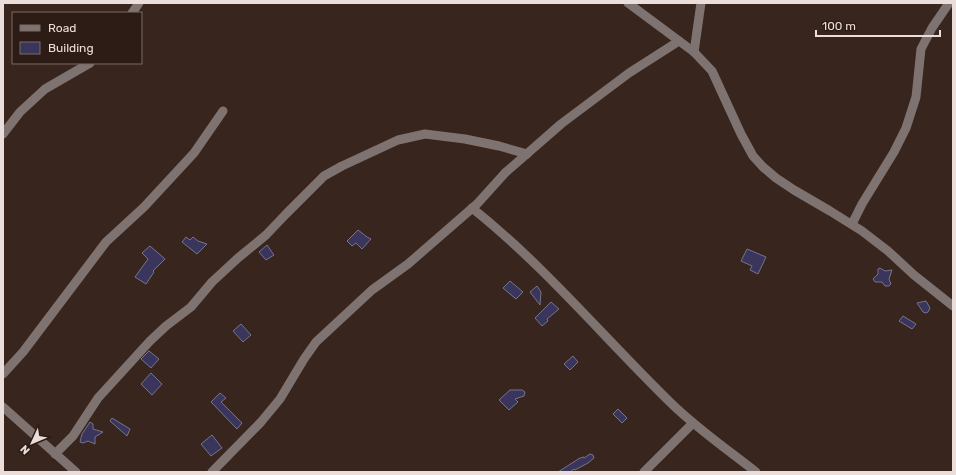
<svg xmlns="http://www.w3.org/2000/svg" width="956" height="475" font-family="Rubik,sans-serif">
<style>
.building{fill:#39355d;stroke:#767589}
.lines{fill:none;stroke-linecap:round;stroke-linejoin:round}
.minor{stroke:#7e7370;stroke-width:9}
</style>
<rect width="100%" height="100%" fill="#38251e"/>
<g class="building">
<polygon points="358,230 367,237 371,239 362,249 356,243 352,246 347,241"/>
<polygon points="186,237 190,240 193,237 198,241 207,244 197,254 182,242"/>
<polygon points="267,245 274,255 266,260 259,252"/>
<polygon points="150,246 165,259 153,271 154,272 146,284 135,277 148,259 142,253"/>
<polygon points="747,249 766,257 758,274 750,270 752,266 741,261"/>
<polygon points="880,268 885,271 892,270 889,279 891,284 889,286 885,286 882,282 875,282 873,279 878,274 878,269"/>
<polygon points="510,281 523,292 516,299 503,288"/>
<polygon points="537,286 541,292 540,305 530,292"/>
<polygon points="926,301 930,308 928,312 926,313 923,312 917,303"/>
<polygon points="551,302 559,309 547,319 548,321 542,326 535,318"/>
<polygon points="903,316 916,324 912,329 899,321"/>
<polygon points="241,324 251,335 243,342 233,331"/>
<polygon points="149,351 159,359 151,368 141,359"/>
<polygon points="573,356 578,362 570,370 564,364"/>
<polygon points="151,373 162,384 152,395 141,384"/>
<polygon points="510,390 522,390 525,392 524,396 515,399 518,402 509,410 499,400"/>
<polygon points="220,393 226,398 221,402 242,423 237,429 211,402"/>
<polygon points="618,409 627,418 622,423 613,414"/>
<polygon points="112,418 130,429 127,436 110,421"/>
<polygon points="90,422 93,424 93,429 103,432 95,437 95,444 88,441 83,443 80,442 82,434"/>
<polygon points="212,435 222,448 211,456 201,444"/>
<polygon points="590,454 593,455 594,458 588,463 575,470 574,469 570,472 558,472 580,458 584,457 584,458"/>
</g>
<g class="lines">
<g class="minor">
<polyline points="628,3 694,52 712,71 741,134 753,156 763,167 776,178 794,190 830,211 862,231 888,251 914,275 953,306"/>
<polyline points="132,13 139,3"/>
<polyline points="694,52 701,3"/>
<polyline points="3,134 20,112 45,89 90,63"/>
<path d="M472,208C546,267 606,340 673,405C699,430 728,450 756,472"/>
<polyline points="852,224 862,204 894,152 906,128 916,97 921,49 932,28 949,3"/>
<polyline points="3,374 23,352 106,242 144,207 194,153 223,111"/>
<polyline points="3,407 76,472"/>
<polyline points="55,454 73,436 98,398 150,341 166,326 191,307 212,282 238,258 266,235 286,214 324,176 342,166 398,140 425,134 465,139 499,146 527,154"/>
<polyline points="212,472 261,422 280,399 304,359 316,342 372,290 408,264 477,204 505,173 561,124 629,73 679,41"/>
<polyline points="644,472 693,423"/>
</g>
</g>
<rect width="956" height="475" fill="none" stroke="#ebdeda" stroke-width="8"/>
<rect x="12" y="12" width="130" height="52" fill="#2d1c15" stroke="#796a64"/>
<rect x="20" y="25" width="20" height="6" fill="#7e7370" stroke="#796a64"/>
<text x="48" y="32" font-size="12" fill="#ebdeda">Road</text>
<rect x="20" y="42" width="20" height="12" fill="#39355d" stroke="#796a64"/>
<text x="48" y="52" font-size="12" fill="#ebdeda">Building</text>
<g transform="translate(32 443) rotate(226)" stroke="#2d1c15" stroke-width="3" paint-order="stroke">
<path d="M0-3L7 15L0 10L-7 15Z" fill="#ebdeda"/>
<text y="-6" font-size="11" font-weight="bold" text-anchor="middle" fill="#ebdeda">N</text>
</g>
<path d="M816 30v6h124v-6" fill="none" stroke="#ebdeda" stroke-width="2"/>
<text x="822" y="30" font-size="12" fill="#ebdeda" stroke="#2d1c15" stroke-width="3" paint-order="stroke">100 m</text>
</svg>
